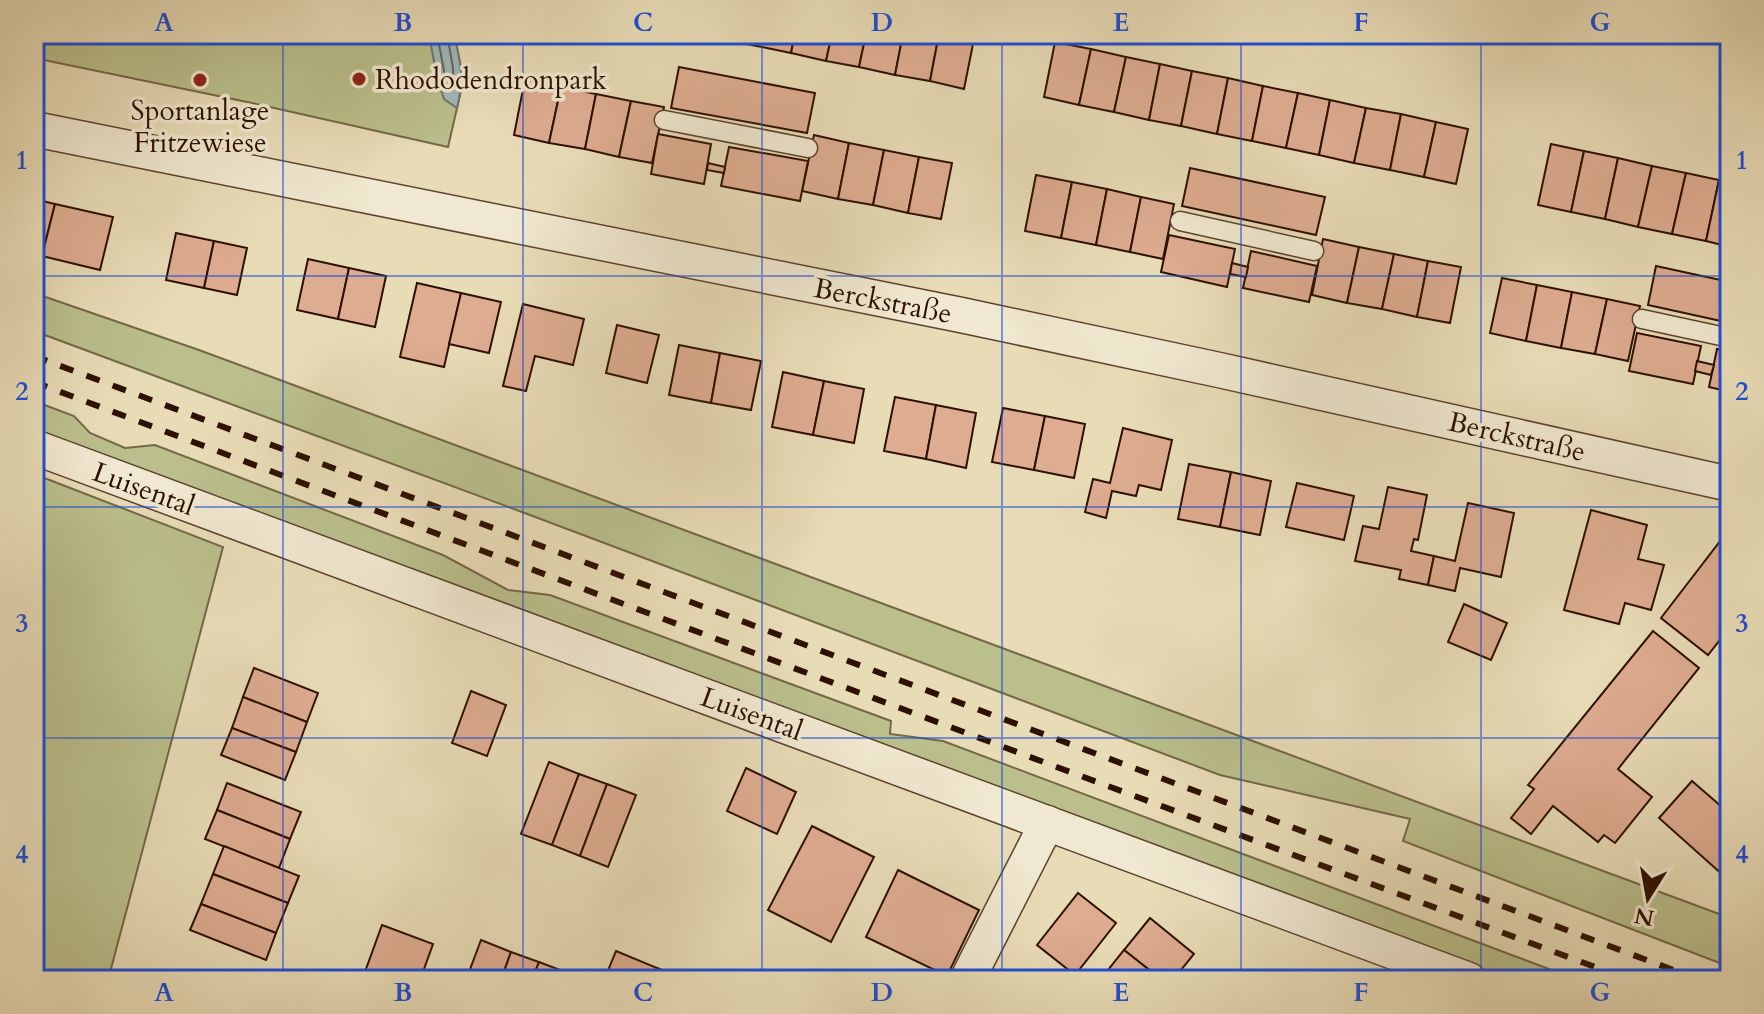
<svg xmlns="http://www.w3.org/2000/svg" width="1764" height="1014" font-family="Cardo,serif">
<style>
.green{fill:#babf8c;stroke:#746846;stroke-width:2}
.water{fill:#9eb8bb;stroke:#717570;stroke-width:2}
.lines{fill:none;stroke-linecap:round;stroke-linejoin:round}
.shore{stroke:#66645e;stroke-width:2}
.building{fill:#deac91;stroke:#2e1000;stroke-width:2}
.service-casing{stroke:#5c432e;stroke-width:21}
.minor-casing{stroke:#5c432e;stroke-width:37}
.service{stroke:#f0e8d0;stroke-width:18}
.minor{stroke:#f0e8d0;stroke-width:34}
.rail{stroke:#2e1000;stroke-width:6;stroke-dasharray:14 14;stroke-linecap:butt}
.grid{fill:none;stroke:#1d4ed8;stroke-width:2;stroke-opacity:0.55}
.poi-dot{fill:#8f2418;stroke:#f0e8d0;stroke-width:3}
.labels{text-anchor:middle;stroke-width:7;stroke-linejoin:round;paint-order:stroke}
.poi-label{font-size:28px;fill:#2e1000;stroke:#f0e8d0;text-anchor:start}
.street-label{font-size:28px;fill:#2e1000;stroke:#f0e8d0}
.neatline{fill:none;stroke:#1d4ed8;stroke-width:3}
.grid-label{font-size:26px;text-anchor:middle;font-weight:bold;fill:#1d4ed8}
</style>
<rect width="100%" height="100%" fill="#e8dcb7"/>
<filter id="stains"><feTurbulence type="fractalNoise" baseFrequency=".0025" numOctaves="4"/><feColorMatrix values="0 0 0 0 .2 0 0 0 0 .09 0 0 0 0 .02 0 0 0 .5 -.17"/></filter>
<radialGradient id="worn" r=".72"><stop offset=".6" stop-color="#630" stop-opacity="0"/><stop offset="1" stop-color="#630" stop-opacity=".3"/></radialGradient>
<g class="green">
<polygon points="34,34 454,34 461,67 461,91 448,147 252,103 34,58"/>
<polygon points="34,293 199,350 1730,918 1730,967 1403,841 1410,819 1220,775 522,512 34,331"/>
<polygon points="34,401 74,416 90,433 125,448 155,445 443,555 508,590 550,595 891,721 890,734 943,741 1578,980 1505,980 233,504 34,429"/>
<polygon points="34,474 223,547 108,980 34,980"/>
</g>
<path class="water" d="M429,34H454C461,63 464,79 457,108L444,99L437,78Z"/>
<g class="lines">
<polyline class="shore" points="437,34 445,76 450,79 453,76 453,68 447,34"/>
</g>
<g class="building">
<polygon points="722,34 759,34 757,46 721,39"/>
<polygon points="759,34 795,34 791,53 757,46"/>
<polygon points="795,34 832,34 826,61 791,53"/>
<polygon points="832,34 866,34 859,67 826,61"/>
<polygon points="866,34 903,34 895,75 859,67"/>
<polygon points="903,34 939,34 930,81 895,75"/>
<polygon points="939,34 975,34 964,89 930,81"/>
<polygon points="1712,34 1730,34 1730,43 1711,40"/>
<polygon points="1055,42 1091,49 1079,105 1044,97"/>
<polygon points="1091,49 1126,57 1114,112 1079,105"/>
<polygon points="1126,57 1160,64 1149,120 1114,112"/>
<polygon points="1160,64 1192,71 1181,126 1149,120"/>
<polygon points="679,67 815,93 807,133 671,108"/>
<polygon points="1192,71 1228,78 1217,134 1181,126"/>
<polygon points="1228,78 1263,86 1252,141 1217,134"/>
<polygon points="525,79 561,87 549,143 514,135"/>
<polygon points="1263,86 1298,93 1286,148 1252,141"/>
<polygon points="561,87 596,94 585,149 549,143"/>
<polygon points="1298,93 1330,100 1319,155 1286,148"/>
<polygon points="596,94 631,101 619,157 585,149"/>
<polygon points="1330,100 1366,108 1354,163 1319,155"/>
<polygon points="631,101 664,107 652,163 619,157"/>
<polygon points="1366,108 1401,114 1390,170 1354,163"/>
<polygon points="1401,114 1436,122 1424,177 1390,170"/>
<polygon points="1436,122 1468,129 1456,184 1424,177"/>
<polygon points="658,134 711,144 704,184 651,174"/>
<polygon points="814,135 849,143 838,199 802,191"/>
<polygon points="849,143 884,150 873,205 838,199"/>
<polygon points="1551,144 1584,151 1571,212 1538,205"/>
<polygon points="729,147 808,161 800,201 721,186"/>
<polygon points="884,150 919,157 908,213 873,205"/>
<polygon points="1584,151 1618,158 1605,219 1571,212"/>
<polygon points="919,157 952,163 941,219 908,213"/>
<polygon points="1618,158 1652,166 1638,227 1605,219"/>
<polygon points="708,163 725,167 724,173 707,170"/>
<polygon points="1652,166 1686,173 1672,234 1638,227"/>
<polygon points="1190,168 1325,197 1316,235 1182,206"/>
<polygon points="1686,173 1719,180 1706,241 1672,234"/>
<polygon points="1036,175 1072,182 1061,238 1025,231"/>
<polygon points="1719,180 1730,182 1730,247 1706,241"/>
<polygon points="1072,182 1107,189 1096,245 1061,238"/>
<polygon points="1107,189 1141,197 1130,252 1096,245"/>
<polygon points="1141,197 1174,204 1163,259 1130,252"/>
<polygon points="34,199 55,204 42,256 34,254"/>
<polygon points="55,204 113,217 100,270 42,256"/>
<polygon points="176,233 214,241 204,288 166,280"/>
<polygon points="1169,235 1235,249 1227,287 1161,272"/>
<polygon points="1323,239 1359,247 1347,303 1312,295"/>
<polygon points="214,241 247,248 237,295 204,288"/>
<polygon points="1359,247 1394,254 1382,309 1347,303"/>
<polygon points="1251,251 1317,266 1309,302 1243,288"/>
<polygon points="1394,254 1428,261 1417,317 1382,309"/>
<polygon points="308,259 349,268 338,319 297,310"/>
<polygon points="1428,261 1461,267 1450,323 1417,317"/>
<polygon points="1232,263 1248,267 1246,277 1230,274"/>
<polygon points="1656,266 1730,282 1730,323 1648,305"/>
<polygon points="349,268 386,276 375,327 338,319"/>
<polygon points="1502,278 1537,285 1526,341 1490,333"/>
<polygon points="417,283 461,293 444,367 400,357"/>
<polygon points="1537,285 1572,292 1561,348 1526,341"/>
<polygon points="1572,292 1607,299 1595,354 1561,348"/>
<polygon points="461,293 501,302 489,353 449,344"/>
<polygon points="1607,299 1640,306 1628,361 1595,354"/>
<polygon points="523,304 584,319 573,365 535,356 526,391 503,386"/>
<polygon points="617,325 659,335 647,383 606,373"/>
<polygon points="1637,333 1701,346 1693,384 1629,371"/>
<polygon points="679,345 720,353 711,403 669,395"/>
<polygon points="1717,349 1730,352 1730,392 1709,387"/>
<polygon points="720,353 761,361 751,410 711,403"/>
<polygon points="1697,361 1714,365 1711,375 1695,371"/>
<polygon points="783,372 824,381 813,435 772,427"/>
<polygon points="824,381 864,389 854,443 813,435"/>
<polygon points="895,397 936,405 926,459 884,451"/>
<polygon points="936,405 976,413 966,468 926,459"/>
<polygon points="1003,408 1045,416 1034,470 992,462"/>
<polygon points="1045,416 1085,424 1074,478 1034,470"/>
<polygon points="1123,428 1172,440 1161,490 1139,485 1136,496 1112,491 1106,518 1085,512 1093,479 1110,483"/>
<polygon points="1189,464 1231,472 1220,527 1178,519"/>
<polygon points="1231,472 1271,481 1260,535 1220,527"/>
<polygon points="1297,483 1354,496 1344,540 1286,527"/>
<polygon points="1388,487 1427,495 1418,540 1414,539 1411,551 1434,556 1428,585 1399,579 1401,570 1355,561 1363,526 1379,529"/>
<polygon points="1468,503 1514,513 1501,577 1460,568 1455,591 1428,585 1434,556 1455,561"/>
<polygon points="1591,510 1647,525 1638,559 1664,565 1651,610 1625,603 1619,624 1564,610"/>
<polygon points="1721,540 1730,547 1730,627 1708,655 1661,618"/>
<polygon points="1464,604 1507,623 1491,660 1448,642"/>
<polygon points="1653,631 1699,668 1618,769 1652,797 1615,843 1604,835 1598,842 1553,806 1531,834 1511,818 1534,789 1528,785"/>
<polygon points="254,668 318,693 307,722 243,697"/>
<polygon points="471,691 506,705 487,756 452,743"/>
<polygon points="243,697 307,722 296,752 232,728"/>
<polygon points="232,728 296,752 285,780 221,755"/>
<polygon points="549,762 579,774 552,845 521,834"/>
<polygon points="746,768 796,792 777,834 727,811"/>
<polygon points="579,774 607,784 580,856 552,845"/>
<polygon points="1692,781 1730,814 1730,869 1724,876 1659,818"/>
<polygon points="227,783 301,812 290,839 217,810"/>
<polygon points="607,784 636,795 608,867 580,856"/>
<polygon points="217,810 290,839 279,868 205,839"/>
<polygon points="812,826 874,857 831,942 768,910"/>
<polygon points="224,846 299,876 288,903 213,874"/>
<polygon points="898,870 979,910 947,976 866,937"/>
<polygon points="213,874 288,903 276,933 201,904"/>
<polygon points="1078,893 1116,923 1075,975 1037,945"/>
<polygon points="201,904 276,933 266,960 190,930"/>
<polygon points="1150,918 1194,954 1173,980 1162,980 1124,950"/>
<polygon points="382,925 433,944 420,980 362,980"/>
<polygon points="481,940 511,952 501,980 466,980"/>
<polygon points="1124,950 1162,980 1100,980"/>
<polygon points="616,951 657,968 653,980 604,980"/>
<polygon points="511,952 539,962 532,980 501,980"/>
<polygon points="539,962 568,973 565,980 532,980"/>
<polygon points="657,968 688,980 653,980"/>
</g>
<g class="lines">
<defs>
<g id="service">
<polyline points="664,120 808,148"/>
<polyline points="1180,221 1314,251"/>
<polyline points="1642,319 1730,338"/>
</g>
<g id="minor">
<polyline points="34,129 961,315 1219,370 1730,484"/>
<polyline points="34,447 1469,980"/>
<polyline points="967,980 1047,823"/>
</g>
</defs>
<use href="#service" class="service-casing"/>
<use href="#minor" class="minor-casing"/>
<use href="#service" class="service"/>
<use href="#minor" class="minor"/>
<g class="rail">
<polyline points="34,356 1700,980"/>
<polyline points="34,382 1078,775 1630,980"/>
</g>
</g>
<path class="grid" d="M283,34V980M523,34V980M762,34V980M1002,34V980M1241,34V980M1481,34V980M34,276H1730M34,507H1730M34,738H1730"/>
<g class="poi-dot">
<circle cx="359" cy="79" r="8"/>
<circle cx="200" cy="80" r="8"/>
</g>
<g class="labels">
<g class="poi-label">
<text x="375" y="89">Rhododendronpark</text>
<text x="200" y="120" text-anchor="middle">Sportanlage<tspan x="200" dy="32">Fritzewiese</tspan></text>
</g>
<g class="street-label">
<text transform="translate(883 300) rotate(11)" y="10">Berckstraße</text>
<text transform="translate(1517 436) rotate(13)" y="10">Berckstraße</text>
<text transform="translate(144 488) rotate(20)" y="10">Luisental</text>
<text transform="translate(752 713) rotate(20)" y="10">Luisental</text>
</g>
</g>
<rect width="1764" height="1014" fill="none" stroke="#e8dcb7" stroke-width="88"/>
<g transform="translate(1648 898) rotate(191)" stroke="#f0e8d0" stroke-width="6" paint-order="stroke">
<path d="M0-6L14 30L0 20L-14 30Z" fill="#2e1000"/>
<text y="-12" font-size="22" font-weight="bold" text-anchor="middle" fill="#2e1000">N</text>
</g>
<rect x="44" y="44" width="1676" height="926" class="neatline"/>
<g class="grid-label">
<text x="164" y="31">A</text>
<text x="403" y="31">B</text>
<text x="643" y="31">C</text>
<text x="882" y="31">D</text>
<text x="1121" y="31">E</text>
<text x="1361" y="31">F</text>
<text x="1600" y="31">G</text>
<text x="22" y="169">1</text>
<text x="1742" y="169">1</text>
<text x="22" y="400">2</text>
<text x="1742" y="400">2</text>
<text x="22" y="632">3</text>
<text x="1742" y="632">3</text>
<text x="22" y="863">4</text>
<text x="1742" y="863">4</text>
<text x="164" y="1001">A</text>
<text x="403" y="1001">B</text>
<text x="643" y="1001">C</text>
<text x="882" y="1001">D</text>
<text x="1121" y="1001">E</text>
<text x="1361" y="1001">F</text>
<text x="1600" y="1001">G</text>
</g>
<rect width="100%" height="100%" filter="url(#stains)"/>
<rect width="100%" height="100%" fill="url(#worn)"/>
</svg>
